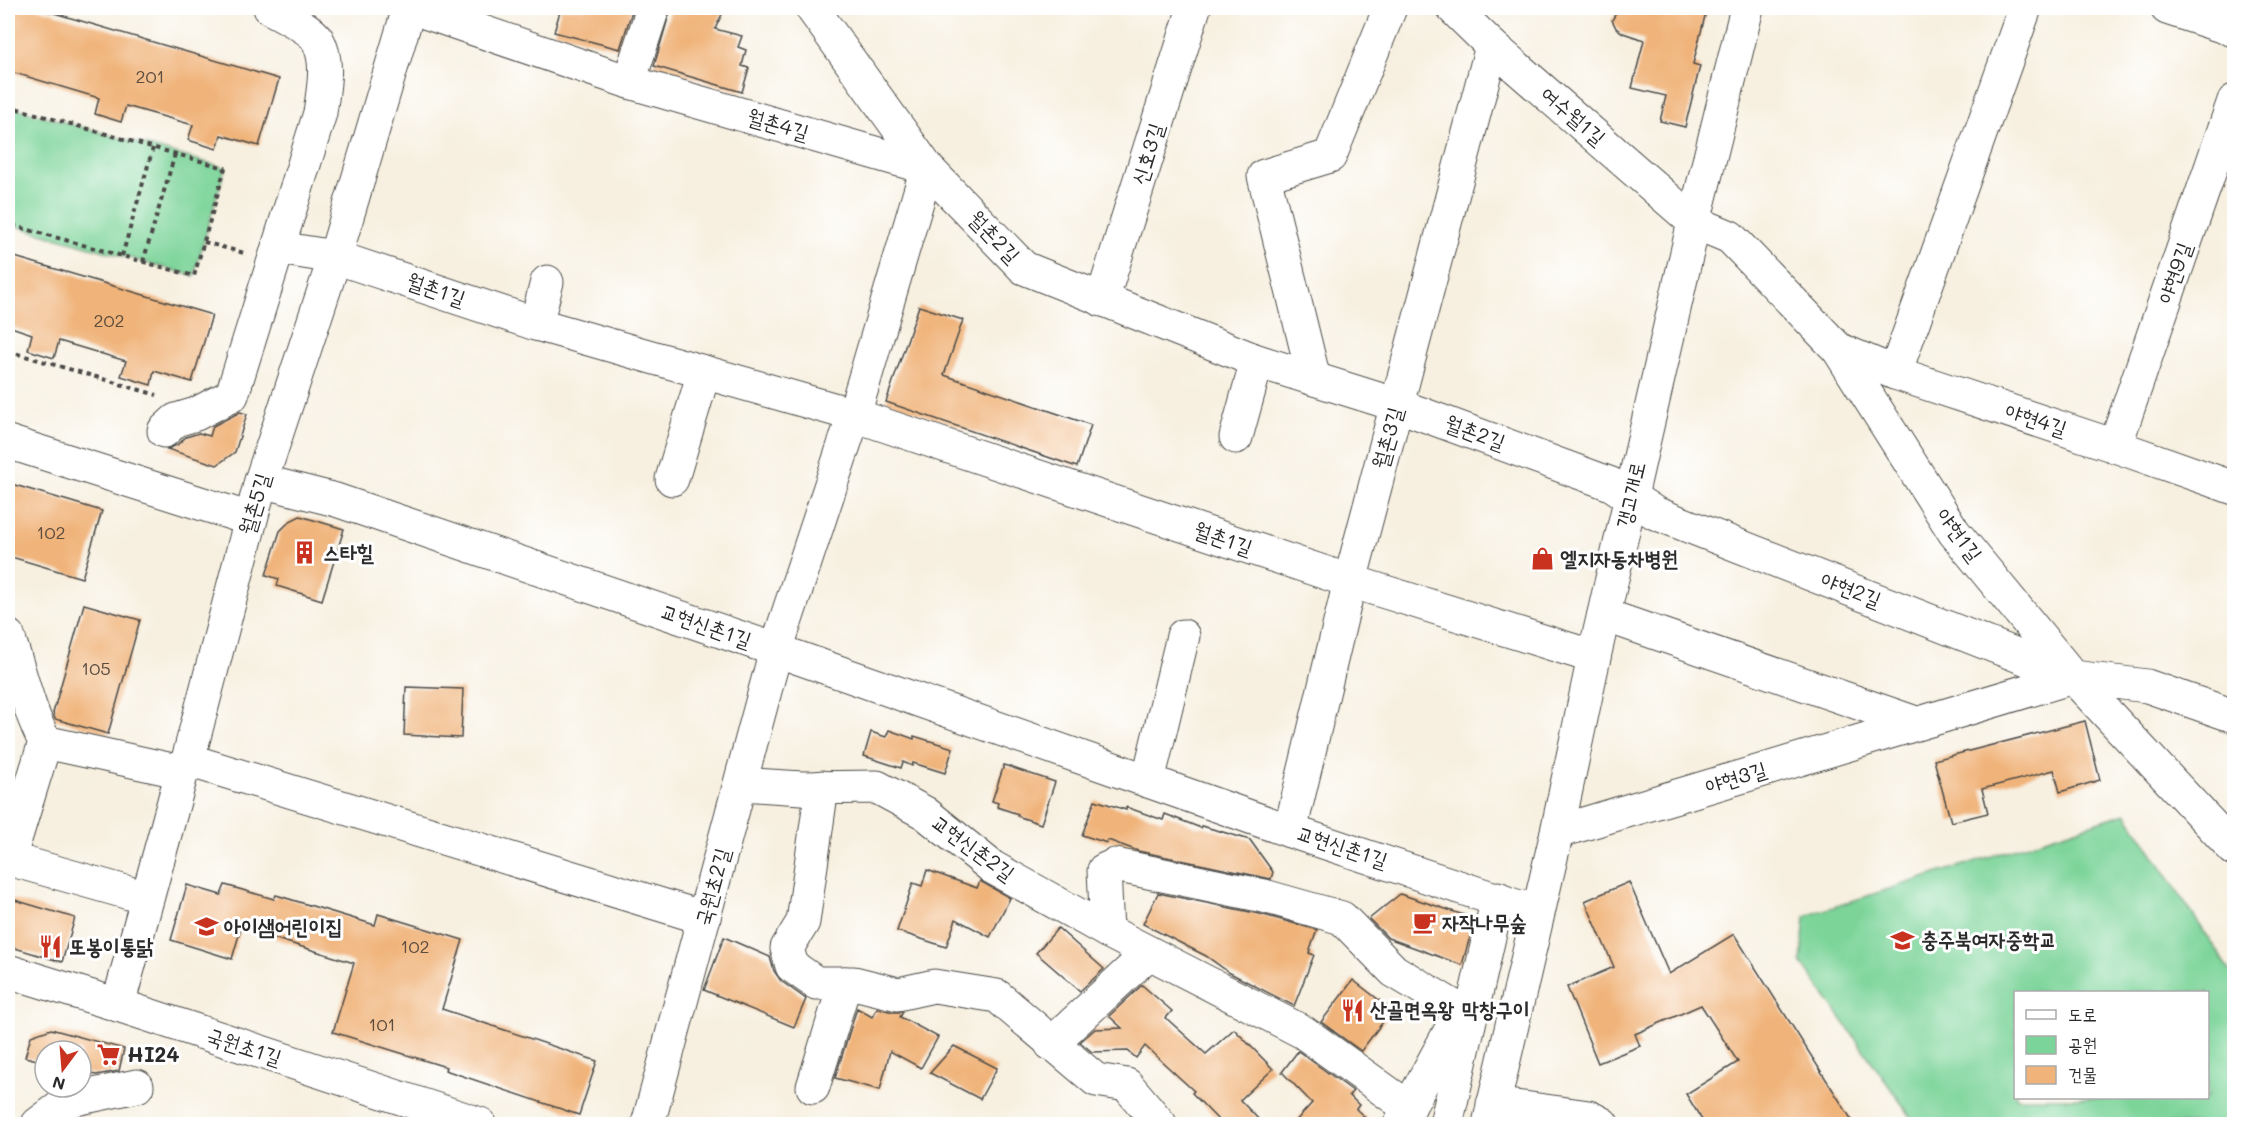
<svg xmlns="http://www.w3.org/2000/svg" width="2242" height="1132" font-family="Mali,'Poor Story',sans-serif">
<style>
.green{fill:#7bd499;stroke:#538062;stroke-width:1.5;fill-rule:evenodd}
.building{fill:#f0b379}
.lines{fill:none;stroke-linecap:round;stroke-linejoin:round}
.minor-casing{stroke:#4a4946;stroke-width:35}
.path{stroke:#4a4946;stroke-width:4;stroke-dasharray:4.5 4.5;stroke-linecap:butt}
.minor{stroke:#fff;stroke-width:33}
.labels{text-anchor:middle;stroke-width:6;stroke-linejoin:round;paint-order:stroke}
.number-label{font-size:18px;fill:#5c4d3e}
.street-label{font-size:21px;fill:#2b2b2b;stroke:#fff}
.poi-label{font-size:21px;font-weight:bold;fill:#2b2b2b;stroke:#fff;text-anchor:start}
</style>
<rect width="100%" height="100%" fill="#fff"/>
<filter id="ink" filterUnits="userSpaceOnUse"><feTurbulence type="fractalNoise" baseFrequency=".0167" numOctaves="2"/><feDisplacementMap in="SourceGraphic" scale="12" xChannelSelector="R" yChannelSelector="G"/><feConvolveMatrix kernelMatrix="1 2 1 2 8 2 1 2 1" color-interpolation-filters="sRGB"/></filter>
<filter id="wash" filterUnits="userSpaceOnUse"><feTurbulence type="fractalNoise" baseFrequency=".008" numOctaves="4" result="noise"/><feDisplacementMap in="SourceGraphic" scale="24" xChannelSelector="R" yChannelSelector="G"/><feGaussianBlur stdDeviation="1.35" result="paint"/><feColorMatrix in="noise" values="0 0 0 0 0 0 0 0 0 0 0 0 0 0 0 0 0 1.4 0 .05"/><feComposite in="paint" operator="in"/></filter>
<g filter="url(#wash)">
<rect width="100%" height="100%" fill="#f7f0e0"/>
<g class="green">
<polygon points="8,106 225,168 194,276 8,224"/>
<path d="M2126,813L2234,977V1124H1916L1801,962L1805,916ZM2016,992H2208V1098H2016Z"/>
</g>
<g id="blocks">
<g class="building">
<polygon points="8,8 37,8 279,79 259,146 221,135 217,149 188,140 193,125 126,106 121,122 95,114 99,98 8,71"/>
<polygon points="561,8 633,8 620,49 554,32"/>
<polygon points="671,8 725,8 715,29 742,36 738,47 746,50 742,66 749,68 742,92 654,66"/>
<polygon points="1619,8 1707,8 1693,64 1700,66 1685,127 1660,121 1666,96 1632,88 1644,40 1623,33 1616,28 1612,20"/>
<polygon points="8,255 212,315 192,382 154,371 151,385 121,376 126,361 59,341 54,358 28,350 32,334 8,326"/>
<polygon points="919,306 963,320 944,375 1091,425 1077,467 886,402"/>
<polygon points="240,412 247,414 235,452 217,465 167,449 177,445 186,437 199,433 210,436 213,426"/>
<polygon points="8,483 102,511 82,578 8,556"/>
<polygon points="300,516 344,529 322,600 277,586 279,579 266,575 280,531 290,521"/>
<polygon points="84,604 140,620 108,734 55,719 53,713"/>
<polygon points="406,687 463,689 461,738 404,735"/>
<polygon points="2085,721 2100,780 2060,792 2054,770 1982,789 1988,813 1951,822 1934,760"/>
<polygon points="889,730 914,739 914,736 953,748 945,773 913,763 912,766 903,762 901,768 864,756 871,732 886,737"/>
<polygon points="1004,765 1055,782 1041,824 1017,816 1018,814 997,807 998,803 992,801"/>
<polygon points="1095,800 1126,810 1126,807 1163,820 1165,814 1201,828 1202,826 1250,840 1273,872 1271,879 1138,851 1108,840 1107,843 1082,835"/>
<polygon points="927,870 977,888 980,881 1010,898 990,937 956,919 946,947 897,931 913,883 922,886"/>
<polygon points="1629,882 1669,974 1734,934 1855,1125 1705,1125 1686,1094 1738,1062 1701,1005 1635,1034 1640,1046 1598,1063 1567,987 1614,967 1585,901"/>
<polygon points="187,885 221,895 225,885 274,899 276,895 375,925 378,914 463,940 442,1009 597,1061 579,1115 445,1070 446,1067 333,1032 354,963 241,928 232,959 171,940"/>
<polygon points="1158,893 1260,914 1317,930 1309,953 1314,955 1294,1006 1230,973 1206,956 1143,924"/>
<polygon points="1400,894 1464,915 1471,933 1462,965 1388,938 1369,919"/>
<polygon points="8,898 75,918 62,962 8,946"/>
<polygon points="1058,928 1104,969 1080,991 1036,953"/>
<polygon points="724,937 770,957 774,971 781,981 806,999 794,1027 704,990"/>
<polygon points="1353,980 1392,1010 1361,1051 1321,1022"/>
<polygon points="1142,985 1172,1011 1166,1018 1206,1054 1234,1029 1273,1069 1240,1100 1264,1125 1223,1125 1192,1093 1194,1091 1145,1046 1136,1058 1128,1051 1092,1052 1080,1042 1095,1029 1122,1028 1109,1016"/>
<polygon points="857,1008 872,1017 877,1008 893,1012 903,1012 900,1017 938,1037 921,1068 890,1051 880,1090 835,1078"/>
<polygon points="51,1029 124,1049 119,1071 96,1075 81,1072 81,1051 45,1051 45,1062 25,1057 31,1036"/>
<polygon points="954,1046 997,1068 980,1099 930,1073"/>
<polygon points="1298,1051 1353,1091 1349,1095 1359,1105 1356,1109 1373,1125 1292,1125 1312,1103 1282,1072"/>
</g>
</g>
</g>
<g filter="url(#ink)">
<use href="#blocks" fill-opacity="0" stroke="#4a4946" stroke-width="1.5"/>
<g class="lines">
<defs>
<g id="minor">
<polyline points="413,8 629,82 927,168 854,415 776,650 648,1124"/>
<polyline points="812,8 927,168 1024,268 1257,361 1397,405 1611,484 1655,513 2073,677"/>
<polyline points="1453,8 1492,46 1694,222 1730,237 1838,349 1954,532 2073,677 2234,849"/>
<polyline points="2167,8 2234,30"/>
<polyline points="629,82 653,8"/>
<polyline points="278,248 335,257 536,324 854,415 1350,581 1594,657"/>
<polyline points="1102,300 1194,8"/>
<polyline points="536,324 547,282"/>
<polyline points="1838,349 1895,373 2115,446 2234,488"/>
<polyline points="1895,373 2025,8"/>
<polyline points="1314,379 1264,176 1330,156 1390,8"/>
<path d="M164,431L176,420L196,414L232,395L320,113C323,90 330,61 317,39C310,28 281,14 270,8"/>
<polyline points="1236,437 1257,361"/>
<polyline points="8,442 250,519"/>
<polyline points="2115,446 2234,101"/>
<polyline points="672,479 704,372"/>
<polyline points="261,481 336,500 776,650 1290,831 1519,907 1537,909"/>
<polyline points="1604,615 1916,723"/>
<path d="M8,636C20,671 28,709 45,742"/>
<polyline points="188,760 704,918"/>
<polyline points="1148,781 1183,636"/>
<polyline points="741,784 802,788 877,787 925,813 992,867 1107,931 1303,1032 1409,1108"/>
<polyline points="822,787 803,922 787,948 792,966 816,983 854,983 898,994 934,986 997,996 1096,1080 1127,1085 1160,1124"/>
<polyline points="1290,831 1350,581 1492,46"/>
<polyline points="1557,832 2073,677 2147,686 2234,716"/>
<polyline points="147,898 9,859 45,742 182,772"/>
<polyline points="1107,931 1104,870 1115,865 1264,896 1342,918 1394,971 1461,1011"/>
<polyline points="8,971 118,1005 480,1124"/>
<polyline points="118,1005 182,772 188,760 261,481 335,257 409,8"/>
<polyline points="1051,1044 1149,953"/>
<polyline points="813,1087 845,983"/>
<polyline points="1493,1104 1589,1117 1602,1124"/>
<polyline points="38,1124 70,1100 137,1086"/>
<polyline points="1400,1124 1461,1011"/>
<polyline points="1446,1124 1498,898"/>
<polyline points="1489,1124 1557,832 1594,657 1694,222 1747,8"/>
</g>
</defs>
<use href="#minor" class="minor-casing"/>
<g class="path">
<polyline points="8,106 225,168 194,276 8,224"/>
<polyline points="204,242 244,253"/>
<polyline points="122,256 153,148"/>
<polyline points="143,262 175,154"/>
<polyline points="8,351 157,395"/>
</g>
<use href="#minor" class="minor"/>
</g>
</g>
<defs>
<symbol id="building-bare" viewBox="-9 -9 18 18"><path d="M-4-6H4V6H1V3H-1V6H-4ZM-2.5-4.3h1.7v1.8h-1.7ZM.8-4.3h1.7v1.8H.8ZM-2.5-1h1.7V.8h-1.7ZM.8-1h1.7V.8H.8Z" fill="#c8321e" stroke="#fff" stroke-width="2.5" paint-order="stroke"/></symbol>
<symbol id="shop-bare" viewBox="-9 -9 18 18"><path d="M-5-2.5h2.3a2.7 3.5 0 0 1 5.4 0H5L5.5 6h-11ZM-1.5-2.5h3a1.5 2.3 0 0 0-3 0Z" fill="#c8321e" stroke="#fff" stroke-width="2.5" paint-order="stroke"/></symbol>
<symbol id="cafe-bare" viewBox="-9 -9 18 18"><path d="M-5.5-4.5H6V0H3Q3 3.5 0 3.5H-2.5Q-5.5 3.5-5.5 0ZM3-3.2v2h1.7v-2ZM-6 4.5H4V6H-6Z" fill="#c8321e" stroke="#fff" stroke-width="2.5" paint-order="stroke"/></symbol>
<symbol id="school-bare" viewBox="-9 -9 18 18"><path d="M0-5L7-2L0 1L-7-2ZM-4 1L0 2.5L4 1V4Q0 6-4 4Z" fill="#c8321e" stroke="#fff" stroke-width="2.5" paint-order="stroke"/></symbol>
<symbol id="restaurant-bare" viewBox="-9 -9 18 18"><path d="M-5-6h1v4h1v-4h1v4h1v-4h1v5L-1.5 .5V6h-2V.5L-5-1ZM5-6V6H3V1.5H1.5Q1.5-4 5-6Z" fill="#c8321e" stroke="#fff" stroke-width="2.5" paint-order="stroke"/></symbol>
<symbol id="supermarket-bare" viewBox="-9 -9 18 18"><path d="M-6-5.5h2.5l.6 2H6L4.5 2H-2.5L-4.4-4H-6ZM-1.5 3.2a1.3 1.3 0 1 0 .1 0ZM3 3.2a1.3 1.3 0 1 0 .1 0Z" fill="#c8321e" stroke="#fff" stroke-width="2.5" paint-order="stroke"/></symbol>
</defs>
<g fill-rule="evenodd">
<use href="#building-bare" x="288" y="536" width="33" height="33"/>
<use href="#shop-bare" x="1526" y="542" width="33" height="33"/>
<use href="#cafe-bare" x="1408" y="906" width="33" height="33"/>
<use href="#school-bare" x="190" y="910" width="33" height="33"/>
<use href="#school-bare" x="1886" y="924" width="33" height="33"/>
<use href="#restaurant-bare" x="34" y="930" width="33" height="33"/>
<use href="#restaurant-bare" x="1336" y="994" width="33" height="33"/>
<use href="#supermarket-bare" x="92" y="1038" width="33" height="33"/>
</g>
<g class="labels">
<g class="number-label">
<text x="150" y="83">201</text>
<text x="109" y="327">202</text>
<text x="51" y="539">102</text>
<text x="96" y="675">105</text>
<text x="415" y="953">102</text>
<text x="382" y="1031">101</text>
</g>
<g class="street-label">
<text transform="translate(1573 116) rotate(41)" y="7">여수월1길</text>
<text transform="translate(778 125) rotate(16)" y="7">월촌4길</text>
<text transform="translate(1148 154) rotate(-73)" y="7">신호3길</text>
<text transform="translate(994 237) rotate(46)" y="7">월촌2길</text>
<text transform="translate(2175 273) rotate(-71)" y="7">야현9길</text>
<text transform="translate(436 290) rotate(19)" y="7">월촌1길</text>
<text transform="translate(2036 420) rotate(18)" y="7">야현4길</text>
<text transform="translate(1475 433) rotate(20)" y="7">월촌2길</text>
<text transform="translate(1388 438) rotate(-75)" y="7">월촌3길</text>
<text transform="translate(1631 495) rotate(-77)" y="7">갱고개로</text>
<text transform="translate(255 504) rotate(-74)" y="7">월촌5길</text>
<text transform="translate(1959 535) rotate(53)" y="7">야현1길</text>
<text transform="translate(1223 539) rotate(19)" y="7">월촌1길</text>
<text transform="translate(1851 590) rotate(21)" y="7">야현2길</text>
<text transform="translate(706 626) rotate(19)" y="7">교현신촌1길</text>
<text transform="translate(1736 778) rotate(-17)" y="7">야현3길</text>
<text transform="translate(1342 847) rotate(18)" y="7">교현신촌1길</text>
<text transform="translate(973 848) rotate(36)" y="7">교현신촌2길</text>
<text transform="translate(713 887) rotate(-75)" y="7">국원초2길</text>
<text transform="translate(244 1047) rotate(18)" y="7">국원초1길</text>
</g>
<g class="poi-label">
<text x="323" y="560">스타힐</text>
<text x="1560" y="566">엘지자동차병원</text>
<text x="1442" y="930">자작나무숲</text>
<text x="224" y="934">아이샘어린이집</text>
<text x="1921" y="947">충주북여자중학교</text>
<text x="69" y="954">또봉이통닭</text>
<text x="1370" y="1017">산골면옥왕 막창구이</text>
<text x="127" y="1062">HI24</text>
</g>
</g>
<rect width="2242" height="1132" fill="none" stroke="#fff" stroke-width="30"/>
<rect x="2014" y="991" width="195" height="108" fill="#ffffff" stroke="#aaaaaa" stroke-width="1.5"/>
<rect x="2026" y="1010" width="30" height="9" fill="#ffffff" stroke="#aaaaaa" stroke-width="1.5"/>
<text x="2068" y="1021" font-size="18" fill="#2b2b2b">도로</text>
<rect x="2026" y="1036" width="30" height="18" fill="#7bd499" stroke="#aaaaaa" stroke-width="1.5"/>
<text x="2068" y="1051" font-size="18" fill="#2b2b2b">공원</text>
<rect x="2026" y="1066" width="30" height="18" fill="#f0b379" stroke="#aaaaaa" stroke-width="1.5"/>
<text x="2068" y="1081" font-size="18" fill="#2b2b2b">건물</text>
<g transform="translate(63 1069) rotate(196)"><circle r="28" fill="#ffffff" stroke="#aaaaaa" stroke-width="1.5"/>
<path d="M0-4.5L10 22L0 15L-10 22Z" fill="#c8321e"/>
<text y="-9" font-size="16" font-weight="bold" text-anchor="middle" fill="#2b2b2b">N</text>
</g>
</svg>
